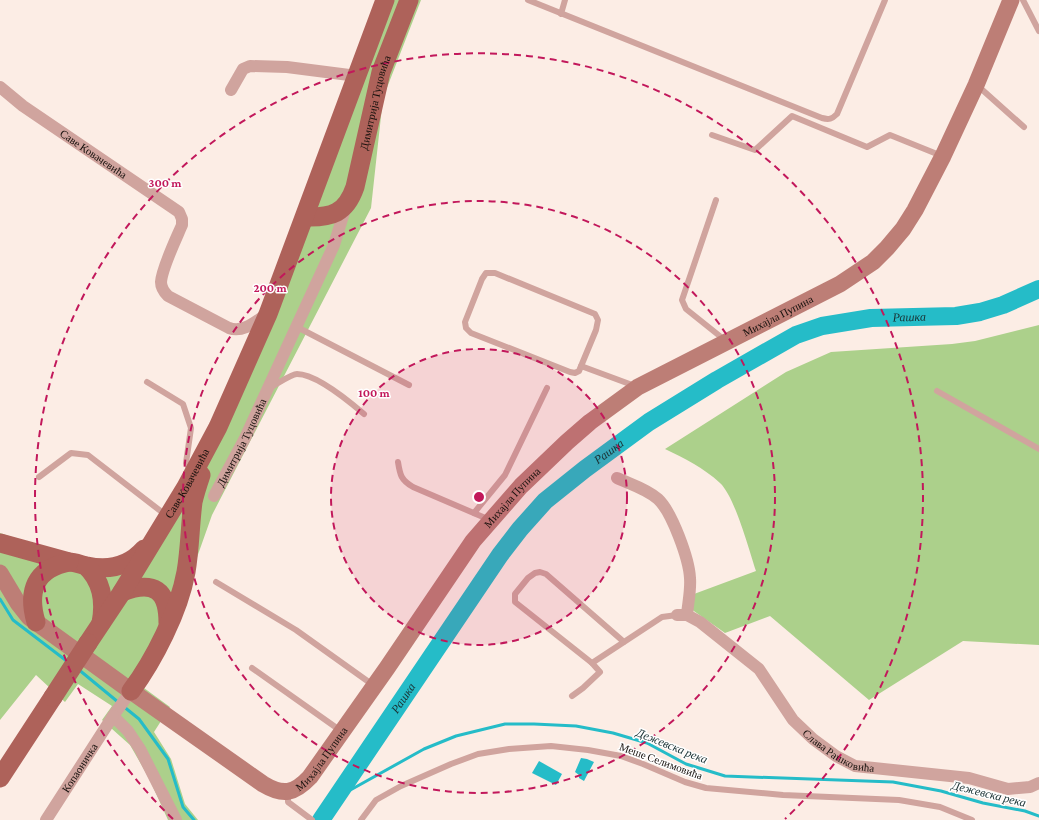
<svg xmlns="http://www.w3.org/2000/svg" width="1039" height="820" font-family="'Crimson Pro',serif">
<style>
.grass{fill:#acd08b}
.water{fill:#25bcc8}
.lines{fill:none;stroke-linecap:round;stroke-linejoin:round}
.stream{stroke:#25bcc8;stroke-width:3}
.river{stroke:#25bcc8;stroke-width:18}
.lane{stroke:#d0a49e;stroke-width:6}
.street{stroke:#d0a49e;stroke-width:12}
.secondary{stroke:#bd7e76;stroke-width:17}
.primary{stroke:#ae625a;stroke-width:19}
.primary-bridge{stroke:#ae625a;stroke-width:19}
.ring{fill:none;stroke:#c2185b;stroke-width:2;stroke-dasharray:7 5}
.labels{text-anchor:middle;stroke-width:3;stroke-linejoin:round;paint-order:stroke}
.street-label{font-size:11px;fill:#17110d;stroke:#fff}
.water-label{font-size:12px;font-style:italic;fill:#1a3234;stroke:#fff}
.centre{fill:#c2185b;stroke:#fff;stroke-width:2}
.ring-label{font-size:12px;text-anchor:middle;font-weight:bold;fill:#c2185b;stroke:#fff;stroke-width:3;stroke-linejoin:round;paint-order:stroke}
</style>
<rect width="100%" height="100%" fill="#fcede5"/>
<g class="grass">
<polygon points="382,0 421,0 383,98 371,208 212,515 172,628 144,688 170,707 154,732 171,759 185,804 198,820 168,820 149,778 130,745 102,720 112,706 78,684 65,702 36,675 0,720 0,533 63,554 101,561 139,552 222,407"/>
<path d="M1039,325V645L963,641L869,700L770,616L725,633L691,609L694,594L756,571C749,550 735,497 720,483C704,468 684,458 665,449L786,372L831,352L952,344L975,341Z"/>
</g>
<g class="water">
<polygon points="581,758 587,759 594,762 584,781 579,778 579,775 575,772"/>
<polygon points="539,761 562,774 556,785 532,773"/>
</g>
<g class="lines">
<g class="stream">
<polyline points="0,599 13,620 68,662"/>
<polyline points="78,669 118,702"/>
<polyline points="123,706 139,719 168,759 183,807 194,820"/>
<polyline points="336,798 424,749 456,736 505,724 534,724 576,726 613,733 647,743 686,764 725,776 893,782 941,791 983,803 1025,811 1039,816"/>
</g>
<path class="river" id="s1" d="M321,820L500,555L520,529L545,501L585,469L649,422L717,380L796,335L822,326L871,318L956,316L980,312L1003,305L1039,289"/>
<g class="lane">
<path d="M528,0L822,118C829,120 832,119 837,114L885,0"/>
<polyline points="1023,0 1039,31"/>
<polyline points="561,14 565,0"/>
<polyline points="978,86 1024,127"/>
<polyline points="712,135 755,150 792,116 867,147 890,135 942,156"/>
<polyline points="716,200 682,300 686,309 726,341"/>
<polygon points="486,273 495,273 595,314 598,320 596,330 579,371 575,373 570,372 471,333 466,328 465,322 482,279"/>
<polyline points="297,327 409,385"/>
<polyline points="581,366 635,386"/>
<polyline points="147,382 183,404 191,428 186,463 191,471"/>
<path d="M269,388C276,385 291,374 297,374C316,374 350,402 364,414"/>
<polyline points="937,391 1039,449"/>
<path d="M398,462C400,475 401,480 413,487L490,520"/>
<polyline points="39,477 71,453 88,455 167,516"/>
<polyline points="474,513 505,475 547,388"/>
<polyline points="216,582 296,630 373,685"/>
<polyline points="624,642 546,574 540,572 535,573 528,578 515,594 515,602 592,663 662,617 677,615"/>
<polyline points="252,668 341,731"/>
<polyline points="572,696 583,688 600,672 592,663"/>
<polyline points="288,793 288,802 312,820"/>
<polyline points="361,820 376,800 401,786 451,764 478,754 509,749 551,746 588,750 621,756 643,764 685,782 706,788 783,795 899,800 940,807 972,820"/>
</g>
<g class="street">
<path id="s2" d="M0,87L23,106L179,212L182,219V225C176,239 162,268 161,282C161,288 164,292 168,296L229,328C243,333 255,322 267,314"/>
<polyline points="231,90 243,69 250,66 287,67 357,76"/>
<path d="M617,478C630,484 647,489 658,499C672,512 689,559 690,578C691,590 688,603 687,615"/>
<path id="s3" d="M214,496L245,438L334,245L346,206"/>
<path id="s4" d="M677,615H687L700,622L759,669L793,720L813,739L836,756L855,766L969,778L1008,789L1030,787L1039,783"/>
<polyline points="131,691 113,716 128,731 140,749 176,820"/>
<path id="s5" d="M46,820L113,716"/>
</g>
<path class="secondary" id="s6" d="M0,573L18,603L29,617L131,691L263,784C283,796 294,794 310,777L387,668L473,541L521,486L567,442L590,422L638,387L840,284L873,262L887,248L903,229L915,210L943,156L976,85L1011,0"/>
<g class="primary">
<path id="s7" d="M305,217C332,218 346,213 355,187L381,72L409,0"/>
<path d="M0,543L69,562C76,562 81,565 87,566C110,571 129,566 144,549"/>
<path d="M86,566C103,582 105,602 101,623"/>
<path d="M122,592C154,580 168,590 168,623"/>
<path d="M36,622C27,591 35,569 69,562"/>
<path id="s8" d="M88,643L122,592L186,487L218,427L268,314L385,0"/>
<path d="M131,691C154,660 179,611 186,572C190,549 190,525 193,502C195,493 198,484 201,475"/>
<polyline points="0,778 53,697"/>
</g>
<polyline class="primary-bridge" points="53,697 88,643"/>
</g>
<circle cx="479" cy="497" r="148" fill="#c2185b" fill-opacity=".12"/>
<g class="ring">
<circle cx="479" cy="497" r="148"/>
<circle cx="479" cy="497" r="296"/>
<path d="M173 819A444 444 0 1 1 785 819"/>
</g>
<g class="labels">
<g class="street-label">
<text dy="4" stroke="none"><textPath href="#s7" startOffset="151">Димитрија Туцовића</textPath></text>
<text dy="4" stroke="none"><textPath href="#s2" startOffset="115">Саве Ковачевића</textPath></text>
<text dy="4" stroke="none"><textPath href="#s6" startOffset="1064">Михајла Пупина</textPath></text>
<text dy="4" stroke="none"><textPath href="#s3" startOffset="60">Димитрија Туцовића</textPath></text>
<text dy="4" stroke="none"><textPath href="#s8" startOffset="188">Саве Ковачевића</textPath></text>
<text dy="4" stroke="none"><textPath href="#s6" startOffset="739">Михајла Пупина</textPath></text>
<text dy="4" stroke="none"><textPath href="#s4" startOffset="218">Слава Рашковића</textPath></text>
<text dy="4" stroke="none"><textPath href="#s6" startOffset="415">Михајла Пупина</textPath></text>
<text transform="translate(661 761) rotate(20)" y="4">Меше Селимовића</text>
<text dy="4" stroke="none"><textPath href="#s5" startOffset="62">Копаоничка</textPath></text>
</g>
<g class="water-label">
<text dy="4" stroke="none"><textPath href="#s1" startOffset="807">Рашка</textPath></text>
<text dy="4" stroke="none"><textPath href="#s1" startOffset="471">Рашка</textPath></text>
<text dy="4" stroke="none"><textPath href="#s1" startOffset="147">Рашка</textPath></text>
<text transform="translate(672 746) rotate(22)" y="4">Дежевска река</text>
<text transform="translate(989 794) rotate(14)" y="4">Дежевска река</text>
</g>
</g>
<circle cx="479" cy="497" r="6" class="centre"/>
<g class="ring-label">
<text x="165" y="187">300 m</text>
<text x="270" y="292">200 m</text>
<text x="374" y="397">100 m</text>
</g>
</svg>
